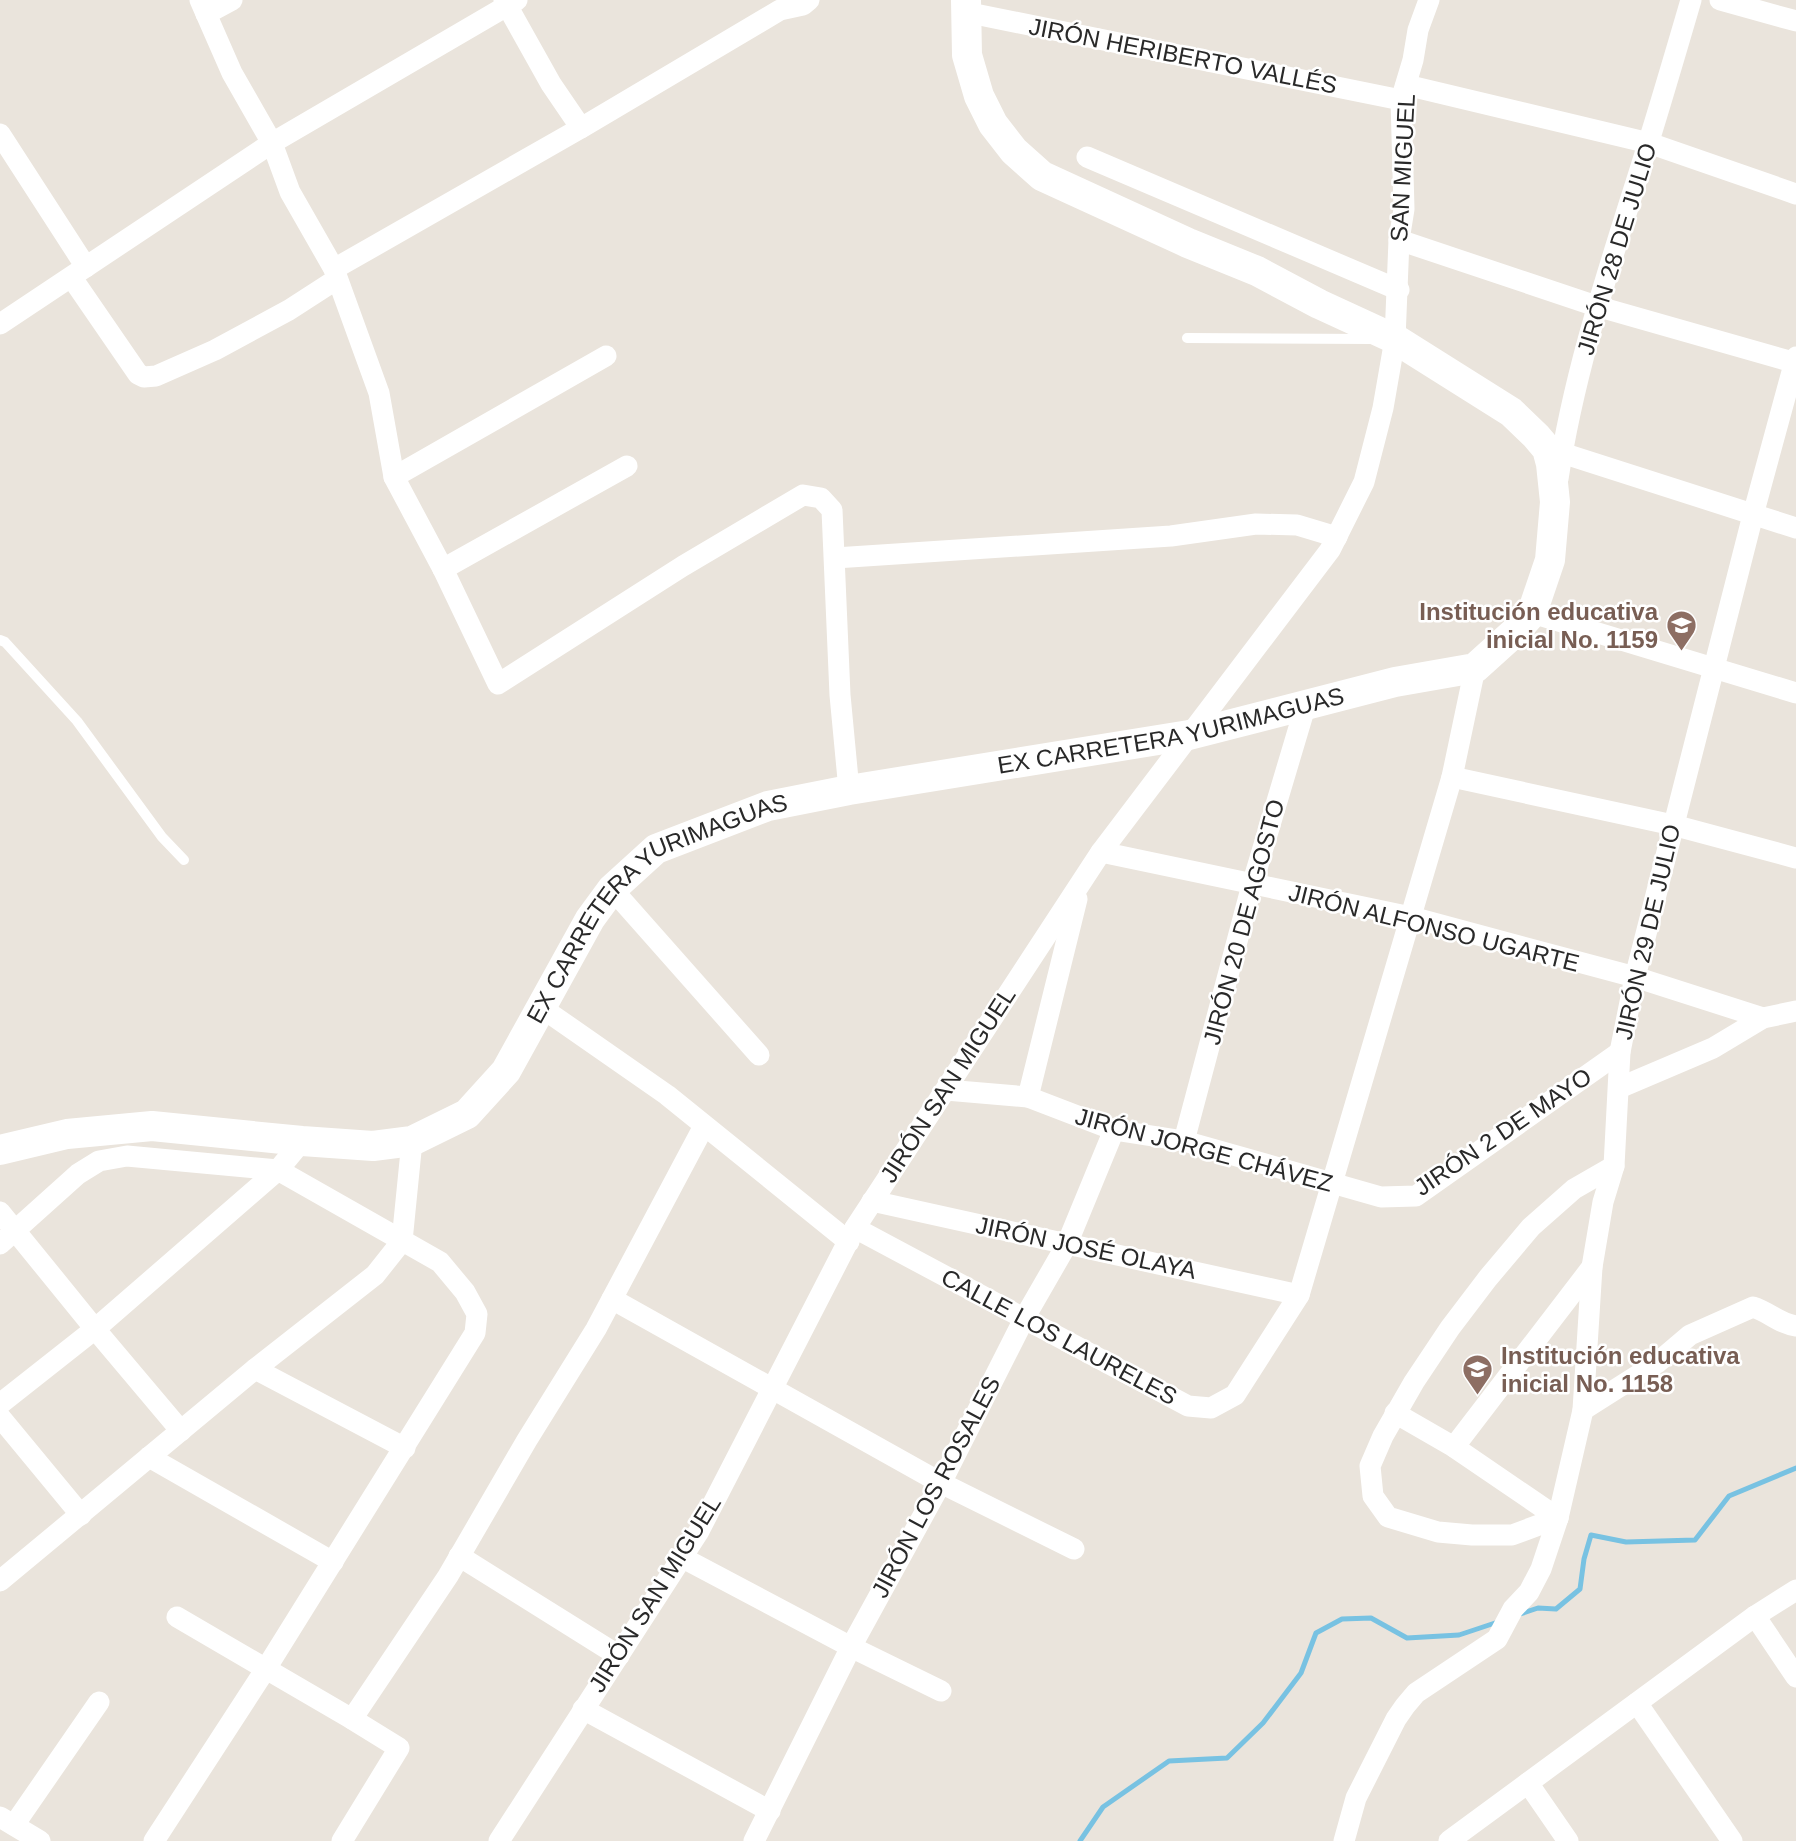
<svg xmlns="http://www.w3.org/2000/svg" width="1796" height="1841" font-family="Arial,sans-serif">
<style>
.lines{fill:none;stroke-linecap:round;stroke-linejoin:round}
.stream{stroke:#78c2e2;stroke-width:5}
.lane{stroke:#fff;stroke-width:10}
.street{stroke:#fff;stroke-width:21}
.secondary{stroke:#fff;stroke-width:30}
.labels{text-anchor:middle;stroke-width:5;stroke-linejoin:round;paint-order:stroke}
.street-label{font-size:24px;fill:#292929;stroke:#fff}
.education-label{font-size:24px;font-weight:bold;fill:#785e54;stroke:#fff;text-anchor:end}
</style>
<rect width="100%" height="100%" fill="#eae4dc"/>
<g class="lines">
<g class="stream">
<polyline points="1517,1615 1538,1608 1556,1609 1580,1589 1584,1559 1591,1535 1626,1542 1695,1540 1729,1496 1796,1468"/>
<polyline points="1080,1841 1103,1807 1169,1761 1227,1758 1263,1723 1301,1673 1316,1633 1342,1619 1371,1618 1407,1638 1459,1635 1498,1622"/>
</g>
<g class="lane">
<polyline points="1187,338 1372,339"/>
<polyline points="0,640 5,642 77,721 162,837 184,860"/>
</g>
<g class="street">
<polyline points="200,0 232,73 272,143 290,192 334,269 379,393 394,477 443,569 498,684 683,566 803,495 821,498 832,510 840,695 849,790"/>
<polyline points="1720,0 1796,21"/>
<polyline points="965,12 1401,100"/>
<polyline points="206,14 232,0"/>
<polyline points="1406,85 1649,143 1796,194"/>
<polyline points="581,128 780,10 803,5 809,0"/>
<polyline points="0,134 86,267"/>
<polyline points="1087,157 1399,290"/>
<polyline points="1399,240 1596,306 1796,363"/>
<polyline points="334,269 581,128 551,84 504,0"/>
<polyline points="72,278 138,374 144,377 156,376 215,350 289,310 337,279"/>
<polyline points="0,324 272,143 517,0"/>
<polyline points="1562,453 1796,528"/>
<polyline points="394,477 606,356"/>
<path d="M1558,479C1575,364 1614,254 1648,144C1663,96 1677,48 1691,0"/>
<polyline points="835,558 1171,536 1256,524 1297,525 1337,537"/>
<polyline points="443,569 627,466"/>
<polyline points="1532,613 1796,693"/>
<polyline points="1452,777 1673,825 1796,858"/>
<polyline points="1101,852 1411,917 1635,977 1763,1018"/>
<polyline points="612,889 759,1055"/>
<polyline points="542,1008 667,1095 849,1242"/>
<polyline points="1619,1088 1713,1048 1763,1018 1796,1011"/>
<polyline points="946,1090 1028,1097 1114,1130 1184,1141 1381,1197 1416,1196 1620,1052"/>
<polyline points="1028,1097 1077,899"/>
<polyline points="1184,1141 1252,885 1306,704"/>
<polyline points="872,1201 1299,1295"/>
<polyline points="0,1212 95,1329 181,1431"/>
<polyline points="855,1228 1188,1406 1211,1408 1235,1395 1299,1295 1452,777 1475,668"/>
<polyline points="0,1244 78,1174 99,1161 127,1156 278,1170 440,1262 465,1292 477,1314 475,1333 267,1667 154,1841"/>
<polyline points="612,1299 941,1483 1074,1549"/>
<polyline points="255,1369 405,1448"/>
<polyline points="0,1404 95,1329 278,1170 302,1141"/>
<path d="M1583,1410L1657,1363L1690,1335L1753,1307C1769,1312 1780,1324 1796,1326"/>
<polyline points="1395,1413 1454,1447 1558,1518"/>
<polyline points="0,1417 81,1515"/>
<polyline points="1454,1447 1592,1267"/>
<polyline points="149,1457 333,1562"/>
<polyline points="1558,1518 1512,1535 1472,1535 1438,1532 1388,1517 1373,1496 1370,1466 1383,1436 1414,1382 1450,1328 1488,1278 1531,1227 1574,1189 1614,1166"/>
<polyline points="459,1556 619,1656"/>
<polyline points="683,1558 851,1647 941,1691"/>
<polyline points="0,1581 255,1369 375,1275 402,1241 412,1141"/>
<polyline points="1755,1616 1796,1677"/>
<polyline points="177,1617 352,1719"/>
<polyline points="1637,1703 1732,1841"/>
<polyline points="583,1709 770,1811"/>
<polyline points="1528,1783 1568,1841"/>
<polyline points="0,1817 40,1841"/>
<polyline points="14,1825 99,1702"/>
<polyline points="342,1841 399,1748 352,1719 448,1576 527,1440 596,1329 704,1126"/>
<polyline points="499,1841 699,1531 855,1228 1101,852 1330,550 1364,482 1383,408 1395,339 1399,240 1404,209 1401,100 1413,60 1418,30 1429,0"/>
<polyline points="754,1841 851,1647 941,1483 1025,1317 1067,1244 1114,1130"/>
<polyline points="1344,1841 1356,1798 1396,1719 1405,1706 1416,1693 1497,1639 1513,1609 1529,1592 1541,1569 1558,1518 1583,1410 1592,1267 1603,1202 1614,1166 1620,1052 1635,977 1753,515 1796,357"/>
<polyline points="1449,1841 1755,1616 1796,1590"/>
</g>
<path class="secondary" id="s1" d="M0,1150L67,1134L152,1126L302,1141L373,1146L412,1141L467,1114L506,1071L590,919L612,889L656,849L768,806L849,790L1189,735L1395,682L1475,668L1516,631L1532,613L1550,560L1555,502L1551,464L1547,449L1536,436L1511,412L1395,339L1319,304L1257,271L1188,243L1042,176L1014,151L993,124L979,96L967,55L966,0"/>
</g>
<defs>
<symbol id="school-pin" viewBox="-11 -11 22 30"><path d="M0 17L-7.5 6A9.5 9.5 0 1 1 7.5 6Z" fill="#8d6e63" stroke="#fff"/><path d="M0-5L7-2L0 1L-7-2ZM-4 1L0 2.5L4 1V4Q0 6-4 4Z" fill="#fff"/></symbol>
</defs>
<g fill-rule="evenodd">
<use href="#school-pin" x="1664" y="608" width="35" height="47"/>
<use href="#school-pin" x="1460" y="1352" width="35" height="47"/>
</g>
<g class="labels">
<g class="street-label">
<text transform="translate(1183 56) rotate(11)" y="8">JIRÓN HERIBERTO VALLÉS</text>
<text transform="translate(1403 168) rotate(-87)" y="8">SAN MIGUEL</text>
<text transform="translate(1617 249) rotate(-73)" y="8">JIRÓN 28 DE JULIO</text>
<text dy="8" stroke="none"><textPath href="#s1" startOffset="1335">EX CARRETERA YURIMAGUAS</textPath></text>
<text dy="8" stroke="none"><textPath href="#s1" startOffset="768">EX CARRETERA YURIMAGUAS</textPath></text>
<text transform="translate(1244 922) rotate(-75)" y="8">JIRÓN 20 DE AGOSTO</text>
<text transform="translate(1434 928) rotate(14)" y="8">JIRÓN ALFONSO UGARTE</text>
<text transform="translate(1648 932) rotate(-77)" y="8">JIRÓN 29 DE JULIO</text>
<text transform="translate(948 1085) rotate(-57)" y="8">JIRÓN SAN MIGUEL</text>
<text transform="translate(1503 1132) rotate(-34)" y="8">JIRÓN 2 DE MAYO</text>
<text transform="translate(1204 1150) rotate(15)" y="8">JIRÓN JORGE CHÁVEZ</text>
<text transform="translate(1086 1248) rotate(12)" y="8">JIRÓN JOSÉ OLAYA</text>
<text transform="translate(1059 1337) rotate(28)" y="8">CALLE LOS LAURELES</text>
<text transform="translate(936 1487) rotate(-62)" y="8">JIRÓN LOS ROSALES</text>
<text transform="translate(655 1594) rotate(-58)" y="8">JIRÓN SAN MIGUEL</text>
</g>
<g class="education-label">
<text x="1658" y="620">Institución educativa<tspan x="1658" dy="28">inicial No. 1159</tspan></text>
<text x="1501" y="1364" text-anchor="start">Institución educativa<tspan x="1501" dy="28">inicial No. 1158</tspan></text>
</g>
</g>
</svg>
